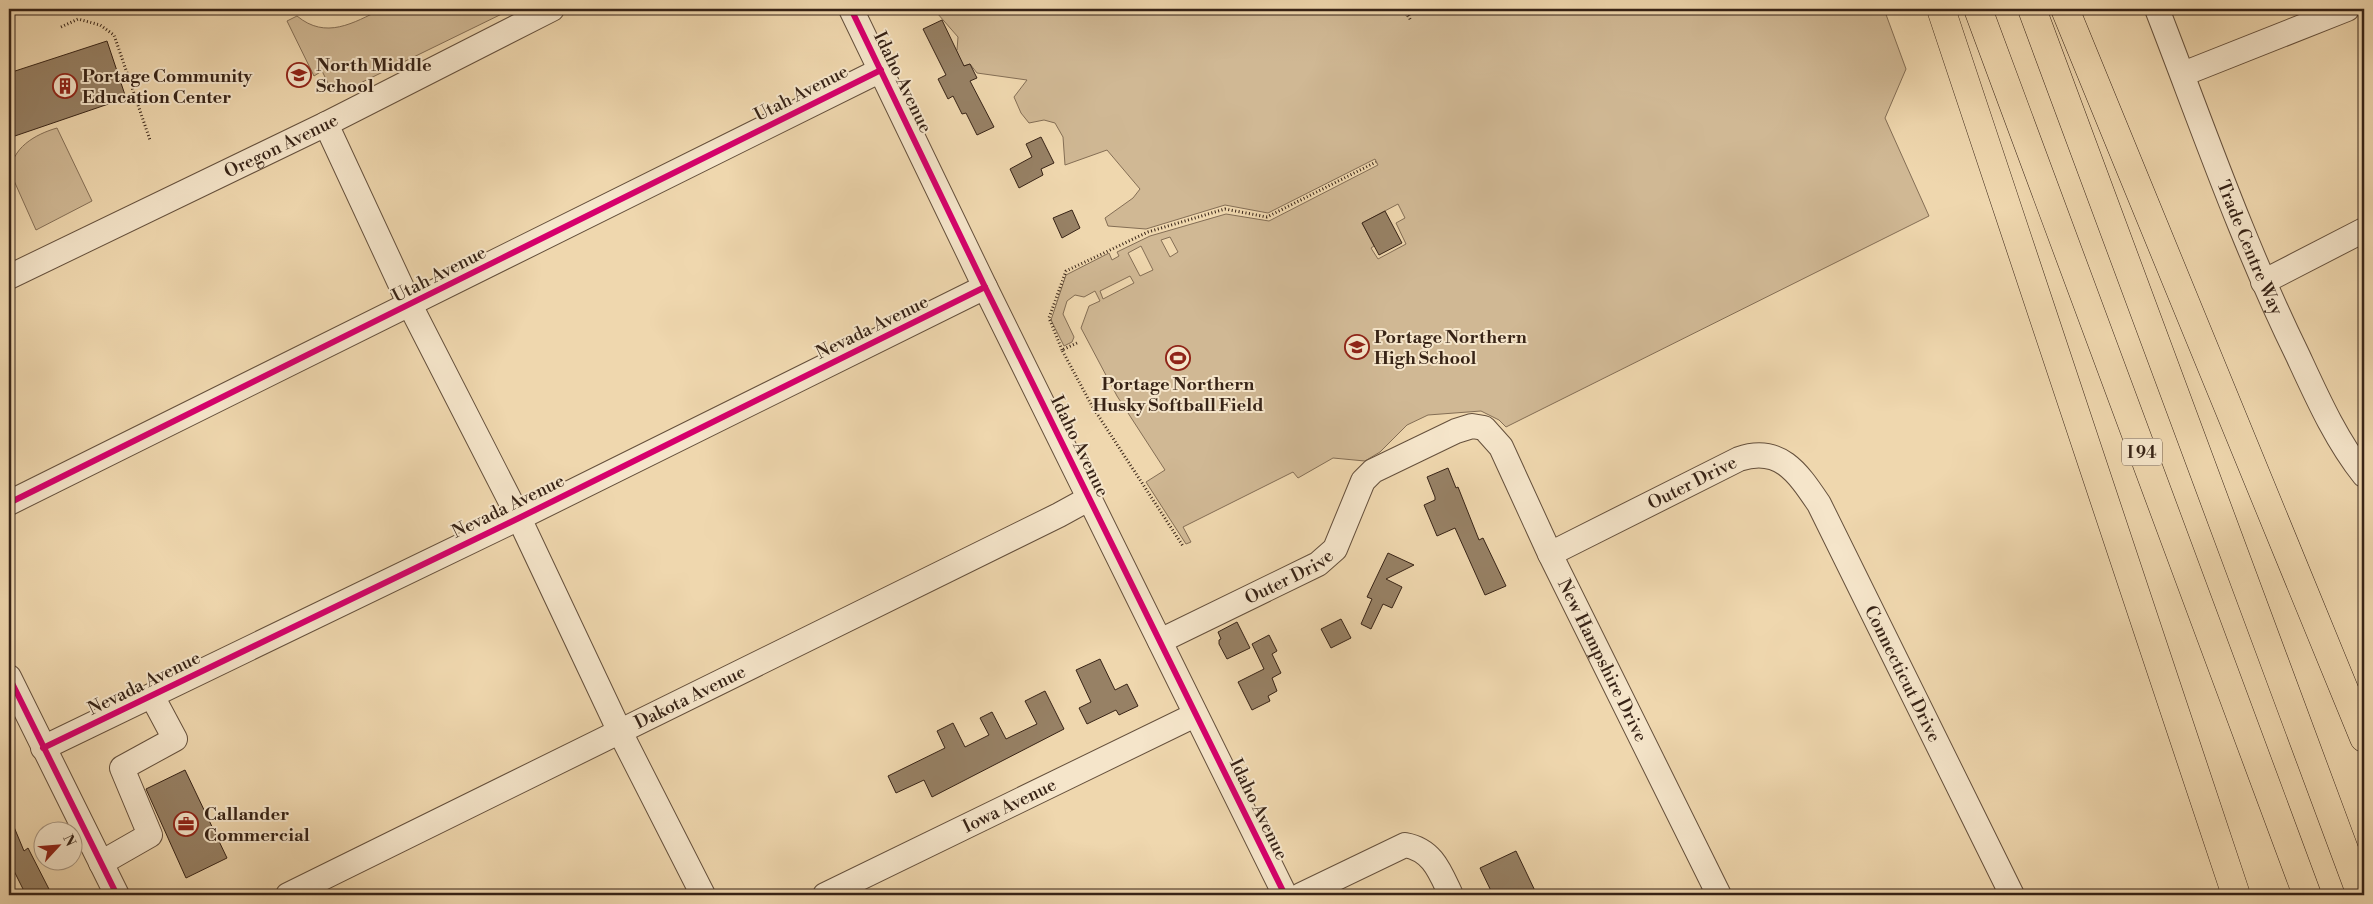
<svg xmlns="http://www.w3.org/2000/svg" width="2373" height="904" font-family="'Libre Bodoni',serif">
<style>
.green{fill:#d0b894;stroke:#846e55;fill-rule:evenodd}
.building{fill:#978165;stroke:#372316}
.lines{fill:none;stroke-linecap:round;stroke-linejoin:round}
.minor-casing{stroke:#65503c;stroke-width:26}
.highway-casing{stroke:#372316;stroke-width:29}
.path{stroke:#372316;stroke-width:3;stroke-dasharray:1 2.5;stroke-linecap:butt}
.minor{stroke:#f5e5ca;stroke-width:24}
.highway{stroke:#efd7ae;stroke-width:28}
.cycleway-casing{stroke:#f5e5ca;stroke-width:9}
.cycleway{stroke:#d6006c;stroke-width:6}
.labels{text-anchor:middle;stroke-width:4;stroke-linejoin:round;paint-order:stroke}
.shield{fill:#f5e5ca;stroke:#705d4c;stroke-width:1}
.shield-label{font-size:16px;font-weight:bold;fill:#372316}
.poi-label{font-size:18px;font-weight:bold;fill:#372316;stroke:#f5e5ca;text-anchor:start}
.street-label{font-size:18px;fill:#372316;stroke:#f5e5ca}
</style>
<rect width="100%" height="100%" fill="#efd7ae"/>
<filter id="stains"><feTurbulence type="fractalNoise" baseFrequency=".004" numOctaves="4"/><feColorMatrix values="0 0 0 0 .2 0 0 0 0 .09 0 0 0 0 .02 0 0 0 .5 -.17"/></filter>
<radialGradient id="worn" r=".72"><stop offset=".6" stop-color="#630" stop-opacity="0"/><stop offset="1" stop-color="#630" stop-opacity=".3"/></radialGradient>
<g class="green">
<path d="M382,9H512L344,91L338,92L330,87L322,71L314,76L287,21L297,16C326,40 353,23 382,9Z"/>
<path d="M938,9H1402L1407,17L1412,14L1410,9H1884L1906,69L1885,118L1929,216L1506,427L1499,420L1481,411L1428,415L1407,425L1380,452L1365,461L1333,458L1298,478L1293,472L1183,527L1191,542L1186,544L1146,482L1165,470L1117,396L1081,328L1089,306L1100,301L1095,291L1084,297L1075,295L1067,301L1063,314L1074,337L1072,342L1064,346L1051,320L1066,275L1109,253L1112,260L1119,256L1117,252L1150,236L1226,214L1269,221L1378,165L1375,159L1268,213L1225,205L1146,229L1108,226L1105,218L1133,198L1140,189L1107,150L1065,165L1063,137L1055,123L1044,120L1029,123L1021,113L1014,97L1027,80L977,73L970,64L953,69L949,57L957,50L958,37L937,13ZM1398,204L1405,218L1396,223L1406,244L1378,259L1371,248L1374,246L1362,223ZM1170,237L1178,252L1170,257L1161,240ZM1141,246L1153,270L1140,276L1128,253ZM1130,276L1134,283L1103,299L1100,291Z"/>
<path d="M57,128L92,201L36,230L11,174C10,148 36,134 57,128Z"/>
</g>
<g class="building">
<polygon points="942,20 964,66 970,64 977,78 970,81 994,127 977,135 966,113 962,114 953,96 948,99 938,79 946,75 923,29"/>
<polygon points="107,41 126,98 9,138 9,73"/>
<polygon points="1041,137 1054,163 1041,169 1043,175 1019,188 1010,169 1032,157 1026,144"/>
<polygon points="1072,210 1080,228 1062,238 1053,218"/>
<polygon points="1385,211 1402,243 1379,255 1362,223"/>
<polygon points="1448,468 1456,488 1458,487 1479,540 1483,538 1506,586 1485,595 1455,528 1437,536 1424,505 1435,500 1435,497 1427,477"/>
<polygon points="1388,553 1414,565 1386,579 1402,587 1392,608 1383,604 1371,629 1361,624 1372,599 1367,597"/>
<polygon points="1341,619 1351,638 1331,648 1321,629"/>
<polygon points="1237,622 1250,648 1227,659 1219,644 1219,640 1221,639 1218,632"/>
<polygon points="1269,635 1277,651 1272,654 1281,673 1272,678 1277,691 1268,696 1270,701 1252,710 1238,682 1264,669 1252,644"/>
<polygon points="1100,659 1115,690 1127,684 1138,706 1119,715 1116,710 1087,724 1079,708 1091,702 1076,670"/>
<polygon points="1045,691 1064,729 932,797 924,780 896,793 888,776 945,748 937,731 953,723 965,747 989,735 980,718 992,712 1006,739 1037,724 1025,701"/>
<polygon points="185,770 227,858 186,878 146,789"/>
<polygon points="9,815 24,851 28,848 52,895 26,895 9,861"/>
<polygon points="1516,851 1537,895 1493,895 1480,868"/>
</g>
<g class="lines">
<defs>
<g id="minor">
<polyline points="851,9 985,287 1285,895"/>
<path id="s1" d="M2157,9C2202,125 2243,244 2298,356C2317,397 2336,440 2364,475"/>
<polyline points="2183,74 2347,9"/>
<polyline points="326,124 410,305 519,518 619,730 703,895"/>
<path id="s2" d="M9,277L326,124L552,9"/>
<polyline points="2263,282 2364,230"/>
<polyline points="9,503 881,70"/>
<path id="s3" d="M1550,554L1739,459C1780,445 1798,473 1819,504L2012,895"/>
<path id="s4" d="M1160,641L1318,564L1335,549L1363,481L1373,471L1456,431L1472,426L1484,428L1501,447L1550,554L1719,895"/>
<polyline points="9,677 117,895"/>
<polyline points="43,748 519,518 985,287"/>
<polyline points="101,863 150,835 122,768 175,739 152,696"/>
<path id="s5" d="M288,895L1059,515L1090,498"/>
<path id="s6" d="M825,895L1195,715"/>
<path d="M1301,895L1405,845C1433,850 1440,872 1451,895"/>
</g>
<g id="highway">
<polyline points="1941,9 2236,895"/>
<polyline points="1978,9 2307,895"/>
<polyline points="2032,9 2361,895"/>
<polyline points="2065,9 2364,738"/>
</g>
</defs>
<use href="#minor" class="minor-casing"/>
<use href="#highway" class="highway-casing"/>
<g class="path">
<polyline points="1405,9 1411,21"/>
<polyline points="61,27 78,19 100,25 114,35 150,140"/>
<polyline points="9,165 11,165"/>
<polyline points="1077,343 1062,350 1092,406 1183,546"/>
<polyline points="1062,350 1049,318 1066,271 1148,232 1225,209 1267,217 1376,162"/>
</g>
<use href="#minor" class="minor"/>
<use href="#highway" class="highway"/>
<defs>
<g id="cycleway">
<polyline points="851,9 985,287 1285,895"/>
<polyline points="9,503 881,70"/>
<polyline points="9,677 117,895"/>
<polyline points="43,748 519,518 985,287"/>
</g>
</defs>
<use href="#cycleway" class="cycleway-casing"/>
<use href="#cycleway" class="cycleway"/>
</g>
<defs>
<symbol id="school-ring" viewBox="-11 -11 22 22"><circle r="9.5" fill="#f5e5ca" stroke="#8f2418" stroke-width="1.5"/><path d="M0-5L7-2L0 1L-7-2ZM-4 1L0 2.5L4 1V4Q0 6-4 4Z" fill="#8f2418"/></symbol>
<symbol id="building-ring" viewBox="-11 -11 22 22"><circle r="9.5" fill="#f5e5ca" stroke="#8f2418" stroke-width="1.5"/><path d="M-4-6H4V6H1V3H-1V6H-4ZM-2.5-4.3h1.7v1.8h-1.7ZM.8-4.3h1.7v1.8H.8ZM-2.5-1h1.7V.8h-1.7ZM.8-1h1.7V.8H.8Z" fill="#8f2418"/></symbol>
<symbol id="stadium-ring" viewBox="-11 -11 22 22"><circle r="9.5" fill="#f5e5ca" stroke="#8f2418" stroke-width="1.5"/><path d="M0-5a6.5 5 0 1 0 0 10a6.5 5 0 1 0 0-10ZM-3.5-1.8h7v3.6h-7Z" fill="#8f2418"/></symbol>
<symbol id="office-ring" viewBox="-11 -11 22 22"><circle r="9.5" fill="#f5e5ca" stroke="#8f2418" stroke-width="1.5"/><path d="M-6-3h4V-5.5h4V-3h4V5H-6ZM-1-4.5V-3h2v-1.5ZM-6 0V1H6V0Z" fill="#8f2418"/></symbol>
</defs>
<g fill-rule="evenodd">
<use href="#school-ring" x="285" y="61" width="28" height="28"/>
<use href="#building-ring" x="51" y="72" width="28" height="28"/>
<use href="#school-ring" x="1343" y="333" width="28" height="28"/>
<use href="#stadium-ring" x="1164" y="344" width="28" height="28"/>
<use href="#office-ring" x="172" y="810" width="28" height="28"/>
</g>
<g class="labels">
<rect class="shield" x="2122" y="438.5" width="40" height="27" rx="4"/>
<g class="shield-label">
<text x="2142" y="458">I 94</text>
</g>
<g class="poi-label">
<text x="316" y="71">North Middle<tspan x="316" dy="21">School</tspan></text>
<text x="82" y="82">Portage Community<tspan x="82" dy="21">Education Center</tspan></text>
<text x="1374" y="343">Portage Northern<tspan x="1374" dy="21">High School</tspan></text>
<text x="1178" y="390" text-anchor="middle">Portage Northern<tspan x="1178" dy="21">Husky Softball Field</tspan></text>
<text x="204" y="820">Callander<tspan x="204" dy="21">Commercial</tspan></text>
</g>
<g class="street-label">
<text transform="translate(903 82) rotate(64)" y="6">Idaho Avenue</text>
<text transform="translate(801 93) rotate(-27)" y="6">Utah Avenue</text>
<text dy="6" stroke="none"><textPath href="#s2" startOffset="302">Oregon Avenue</textPath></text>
<text dy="6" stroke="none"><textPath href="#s1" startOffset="256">Trade Centre Way</textPath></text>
<text transform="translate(439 274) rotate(-27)" y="6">Utah Avenue</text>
<text transform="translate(872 327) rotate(-26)" y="6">Nevada Avenue</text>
<text transform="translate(1080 446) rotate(64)" y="6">Idaho Avenue</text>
<text dy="6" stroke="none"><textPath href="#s3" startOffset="159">Outer Drive</textPath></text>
<text transform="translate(508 506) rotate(-26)" y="6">Nevada Avenue</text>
<text dy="6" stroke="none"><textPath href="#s4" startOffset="144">Outer Drive</textPath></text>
<text dy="6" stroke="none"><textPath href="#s4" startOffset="669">New Hampshire Drive</textPath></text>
<text dy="6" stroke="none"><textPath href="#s3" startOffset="502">Connecticut Drive</textPath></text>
<text transform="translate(144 683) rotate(-26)" y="6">Nevada Avenue</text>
<text dy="6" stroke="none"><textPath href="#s5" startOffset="448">Dakota Avenue</textPath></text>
<text dy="6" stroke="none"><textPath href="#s6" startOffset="205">Iowa Avenue</textPath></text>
<text transform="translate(1259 809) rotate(64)" y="6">Idaho Avenue</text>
</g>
</g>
<rect width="2373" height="904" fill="none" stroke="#efd7ae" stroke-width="30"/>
<rect x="10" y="10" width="2353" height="884" fill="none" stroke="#372316" stroke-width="2.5"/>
<rect x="15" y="15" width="2343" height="874" fill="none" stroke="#372316"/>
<g transform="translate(58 846) rotate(64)"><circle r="24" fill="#f5e5ca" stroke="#a99782"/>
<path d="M0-4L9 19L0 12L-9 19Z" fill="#8f2418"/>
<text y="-8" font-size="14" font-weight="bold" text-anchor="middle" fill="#372316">N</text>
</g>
<rect width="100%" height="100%" filter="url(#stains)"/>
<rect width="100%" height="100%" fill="url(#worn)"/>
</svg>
